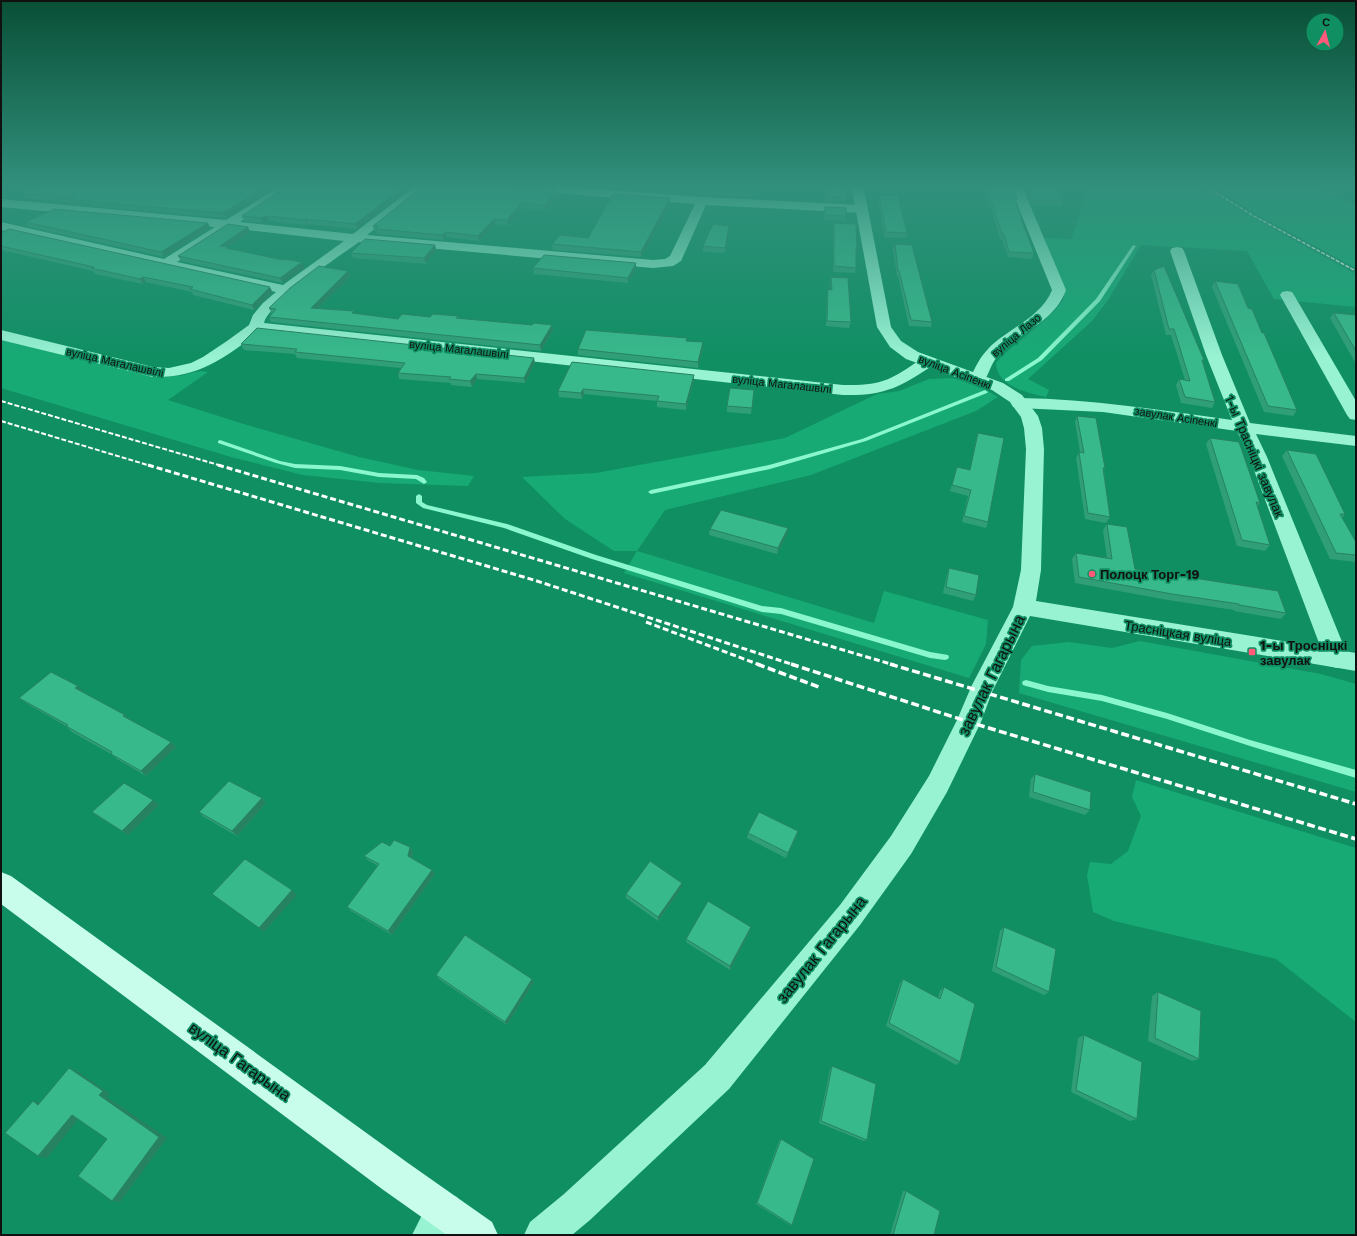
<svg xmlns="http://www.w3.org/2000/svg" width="1357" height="1236" font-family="'Work Sans',sans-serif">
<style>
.green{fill:#17aa75}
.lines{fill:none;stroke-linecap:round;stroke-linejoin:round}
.stream{fill:#8af7ce;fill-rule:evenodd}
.minor{fill:#98f3d3;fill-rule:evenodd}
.tertiary{fill:#98f3d3;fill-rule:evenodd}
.secondary{fill:#c8fdeb;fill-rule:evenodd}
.rail-far3{stroke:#fff;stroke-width:1.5;stroke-dasharray:4 1.5;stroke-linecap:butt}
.rail-far2{stroke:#fff;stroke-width:2;stroke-dasharray:5 2;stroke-linecap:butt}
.rail-far1{stroke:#fff;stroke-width:3;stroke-dasharray:6 3;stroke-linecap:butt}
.rail{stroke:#fff;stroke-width:3.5;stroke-dasharray:8 3.5;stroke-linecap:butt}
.wall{fill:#309f78}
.shaded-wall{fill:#278261}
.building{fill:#38b98b;stroke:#278261}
.poi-dot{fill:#ff5a7a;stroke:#108f63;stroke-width:1.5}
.labels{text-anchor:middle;stroke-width:3.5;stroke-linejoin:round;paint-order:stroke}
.far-street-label{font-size:11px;fill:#111;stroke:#108f63}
.street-label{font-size:13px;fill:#111;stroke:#108f63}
.poi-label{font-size:13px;font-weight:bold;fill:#111;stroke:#108f63;text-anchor:start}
.near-street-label{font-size:16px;fill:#111;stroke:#108f63}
</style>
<rect width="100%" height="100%" fill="#108f63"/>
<g class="green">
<path d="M1088,184H1197L1248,215L1356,274V307L1274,299L1247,251L1141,245L1108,300L1092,321L1028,379L1049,390L1046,397C1028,393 996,386 996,363C1015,340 1045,326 1063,300C1064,298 1064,294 1064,291L1044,238L1071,239L1085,198Z"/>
<polygon points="1206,184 1312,184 1356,205 1356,268 1256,214"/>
<path d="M9,339L151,375C159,376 168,377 177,376C190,375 194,369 208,372L168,400L247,425L359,457L418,470L474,476L468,486L380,483L303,475L231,457L1,388V341Z"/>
<polygon points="952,378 974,383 998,397 976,411 811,475 665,510 637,551 874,623 884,591 988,620 986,644 969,678 624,573 637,551 614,551 565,519 522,477 596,473 785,438 877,394 899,391 929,379"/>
<polygon points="1140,641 1321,674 1356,684 1356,792 1019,693 1021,660 1032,646 1069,642 1112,648"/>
<polygon points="1136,780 1356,848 1356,1022 1276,959 1114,921 1093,912 1087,875 1090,862 1111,864 1128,851 1141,816 1132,797"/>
</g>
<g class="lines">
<g class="stream">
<polygon points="1133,245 1136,246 1100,301 1042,360 1009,381 1005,381 1005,379 1038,358 1096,299"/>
<polygon points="985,390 988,392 987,393 866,441 770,469 651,494 648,492 651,490 769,465 862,439"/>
<polygon points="220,440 280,461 295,464 340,466 379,473 417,475 424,478 427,482 424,484 416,479 379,477 340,470 295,468 276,463 218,443 218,441"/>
<polygon points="419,494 422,496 422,502 427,505 507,524 596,555 762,606 781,608 930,652 948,655 949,657 948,659 945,660 930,658 781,614 762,612 592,559 504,528 423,508 416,503 416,496"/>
<polygon points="1026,680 1048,686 1102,695 1167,713 1250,740 1356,770 1356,778 1250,746 1167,719 1102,701 1048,692 1026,686 1023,685 1022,683 1023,681"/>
</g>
<g class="minor">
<path d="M284,184H298L240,222L353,234L418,184H431L367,235L653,260L665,259L670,256L695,204L483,187L477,184H529L702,197L862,205L866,206L868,209L866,212L862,213L706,205L681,261L673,266L653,268L359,242C340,256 268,303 264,323L843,385C881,386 891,380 921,359L927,357L933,359L935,362L933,365C900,388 883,396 843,395L259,332C224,358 199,378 153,377L1,340V330L153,367L169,368L191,363L203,357L227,341L249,325L253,315L263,303L276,292L1,230V222L164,259L215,227L1,207V199L226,220ZM230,228L344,241L283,285L177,262Z"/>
<path d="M1009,184H1021L1066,290C1054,323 1019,332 997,357C991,364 989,374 984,381L978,383L972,381L970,378C975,368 980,357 988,349C1008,328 1041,318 1052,290Z"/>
<path d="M1177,247L1182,248L1184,251L1222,355L1250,423L1356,436V446L1256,434L1267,457L1349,659L1345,666L1337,668L1329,666L1325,659L1249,457L1237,431L1103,412L1019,408L1013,407L1011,403L1013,399L1019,398C1091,399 1161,410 1232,420L1206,355L1170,251L1172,248Z"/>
<polygon points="1287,291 1292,292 1294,295 1356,401 1356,420 1350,419 1347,415 1280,295 1282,292"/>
<polygon points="444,1192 457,1197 462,1210 451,1235 412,1235 431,1197"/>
</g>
<polygon class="tertiary" points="851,184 863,184 891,327 901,341 918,352 1003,383 1022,395 1038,416 1042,428 1044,449 1041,570 1036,601 1356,653 1356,671 1030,616 992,692 981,722 947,792 911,854 860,925 729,1089 590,1220 572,1235 524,1235 530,1222 564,1194 705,1065 840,905 891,836 929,776 957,720 972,685 1013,607 1021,570 1026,449 1024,428 1021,417 1010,402 992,390 906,359 890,347 877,327"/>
<polygon class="secondary" points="1,872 11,876 408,1163 492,1222 498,1235 447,1235 382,1189 1,904"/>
<polyline class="rail-far3" points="1202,184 1252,215 1356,271"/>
<g class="rail-far2">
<polyline points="1,401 222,466"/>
<polyline points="1,421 151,466"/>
</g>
<g class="rail-far1">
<polyline points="148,465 537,581 794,665"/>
<polyline points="218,465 894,665"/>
<polyline points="646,622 760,665"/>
</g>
<g class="rail">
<polyline points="757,664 819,687"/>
<polyline points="791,664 969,722 1356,839"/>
<polyline points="890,664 1356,804"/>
</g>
</g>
<g class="wall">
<polygon points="1,184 4,196 1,196"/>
<polygon points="281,184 226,218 76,205 75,204 25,198 21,193"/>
<polygon points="415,184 357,229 308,224 307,225 269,221 263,223 244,221 242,216"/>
<polygon points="551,184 566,184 565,185"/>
<polygon points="584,184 758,184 753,197 691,192 679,187 676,194 619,189 619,187"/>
<polygon points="825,184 851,184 850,189 845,188 846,198 845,203 824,202"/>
<polygon points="864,184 891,184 891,186 890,191 866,190"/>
<polygon points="983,184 1011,184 1017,199 1016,202 1022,219 1022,221 1034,253 1032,259 1008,257 1002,240 1000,240 991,207 989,207"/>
<polygon points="1023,184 1054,184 1063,201 1061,206 1031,205"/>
<polygon points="558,195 546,210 522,208 508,225 495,224 479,241 446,237 444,240 377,234 376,231 374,231 373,226"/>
<polygon points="879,195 907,233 905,238 885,237 878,200"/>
<polygon points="670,198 670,204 641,257 553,250 552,244 588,238"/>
<polygon points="825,207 846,216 845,221 824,220"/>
<polygon points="26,222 208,223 210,228 164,257 29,227"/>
<polygon points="834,223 857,249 856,254 856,268 855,273 833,272 833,228"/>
<polygon points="729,226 729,231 725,253 703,252 703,246"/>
<polygon points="248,227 250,232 228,247 229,249 305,268 283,283 181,261 178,256"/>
<polygon points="1,233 273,293 254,310 193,295 192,292 146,282 143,284 95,274 93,271 1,250"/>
<polygon points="895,244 932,322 931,327 909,326 898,276 897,276 893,249"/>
<polygon points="435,245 436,250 426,264 353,258 351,253"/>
<polygon points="533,268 636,268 628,283 534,274"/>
<polygon points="1154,270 1204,360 1202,362 1215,402 1212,408 1181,403 1176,385 1179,379 1185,380 1171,335 1166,335 1151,275"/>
<polygon points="348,271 350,277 318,308 355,314 398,319 458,316 459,319 532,325 552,325 553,330 541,351 271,322 269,317 272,314 269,308"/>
<polygon points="831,277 851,322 849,328 826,326 827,295 828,289 831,290 830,282"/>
<polygon points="1215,281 1248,308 1297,410 1293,416 1264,412 1212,287"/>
<polygon points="1334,313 1356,315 1356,364 1330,318"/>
<polygon points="687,338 687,341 703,348 698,368 578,355 578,349"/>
<polygon points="241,344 535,363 525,383 477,379 472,387 451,385 451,383 399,379 398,373 401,368 297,358 295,354 244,350"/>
<polygon points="572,362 694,380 686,410 657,407 657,401 584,394 582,399 559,397 558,391"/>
<polygon points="754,390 751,414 727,412 727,406"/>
<polygon points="1077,416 1105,468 1104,470 1110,517 1106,523 1085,519 1076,458 1079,452 1080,452 1075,422"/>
<polygon points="978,433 988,522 986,528 962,522 968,496 950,491 957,467 970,470 976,439"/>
<polygon points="1210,438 1260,503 1257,507 1270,545 1265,551 1237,546 1206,444"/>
<polygon points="1287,450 1345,514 1342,518 1356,542 1356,562 1330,559 1282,456"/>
<polygon points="1107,524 1135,569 1286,613 1281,619 1234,611 1234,610 1168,600 1075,583 1072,559 1076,553 1107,558 1103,530"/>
<polygon points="788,528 787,534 777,554 709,535 710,529"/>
<polygon points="949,568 976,595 973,601 943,593 947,574"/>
<polygon points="83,692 125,715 130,720 171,742 176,747 146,776 117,759 111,754 72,732 66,726 26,703 19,698 84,692"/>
<polygon points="1035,774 1090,810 1085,815 1029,797 1031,779"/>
<polygon points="262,798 266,803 237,836 204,817 199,812"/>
<polygon points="153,800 159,805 128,835 99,817 92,812"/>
<polygon points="798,831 797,836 786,858 747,838 748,833"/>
<polygon points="390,846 410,847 413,852 412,858 432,870 435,874 392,935 351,911 347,907 378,866 368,860 364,856"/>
<polygon points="682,883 682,887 658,921 626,898 626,894"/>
<polygon points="1004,927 1049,992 1044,995 992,971 1000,931"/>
<polygon points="750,931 730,970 686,942 686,939"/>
<polygon points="436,975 532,979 534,982 507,1025 439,979"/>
<polygon points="903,979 938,998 940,991 944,987 960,1062 956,1065 886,1026 900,983"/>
<polygon points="1158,992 1199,1059 1192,1061 1148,1041 1152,996"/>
<polygon points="1084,1035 1137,1119 1130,1121 1071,1092 1078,1038"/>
<polygon points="832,1066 867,1140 864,1141 819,1123 830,1069"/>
<polygon points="781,1139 792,1225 790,1225 756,1204 779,1141"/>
<polygon points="903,1191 906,1191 934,1235 890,1235"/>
</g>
<g class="shaded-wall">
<polygon points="15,184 28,184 4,196 1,191"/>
<polygon points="271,184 281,184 226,218 223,213"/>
<polygon points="408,184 415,184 357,229 355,224"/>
<polygon points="678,184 679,184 679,187 676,194 676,188"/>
<polygon points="756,184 758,184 753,197 753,192"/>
<polygon points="557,189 558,195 546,210 545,205"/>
<polygon points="670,198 670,204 641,257 641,252"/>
<polygon points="521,203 522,208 508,225 507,220"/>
<polygon points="267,216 269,221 263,223 261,218"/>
<polygon points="306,219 308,224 307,225 305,220"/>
<polygon points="494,219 495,224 479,241 478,236"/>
<polygon points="208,223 210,228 164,257 161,252"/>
<polygon points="729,226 729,231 725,253 725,248"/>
<polygon points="248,227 250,232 222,251 220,246"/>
<polygon points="445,232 446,237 444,240 443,235"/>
<polygon points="435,245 436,250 426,264 424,258"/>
<polygon points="302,262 305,268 283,283 280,278"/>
<polygon points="636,263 636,268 628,283 628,278"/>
<polygon points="348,271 350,277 313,313 311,308"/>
<polygon points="143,277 146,282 143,284 140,279"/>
<polygon points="270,287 273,293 254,310 252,305"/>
<polygon points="552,325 553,330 541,351 540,345"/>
<polygon points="703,342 703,348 698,368 698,362"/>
<polygon points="534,358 535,363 525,383 524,378"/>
<polygon points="476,374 477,379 472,387 470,381"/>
<polygon points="694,375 694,380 686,410 686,404"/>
<polygon points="583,389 584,394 582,399 581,393"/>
<polygon points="788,528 787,534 777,554 778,548"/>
<polygon points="78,686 84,692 81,694 75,688"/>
<polygon points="125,715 131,720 123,716"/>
<polygon points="171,742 176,747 146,776 141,771"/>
<polygon points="262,798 266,803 237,836 232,831"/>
<polygon points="153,800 159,805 128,835 122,831"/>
<polygon points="798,831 797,836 786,858 788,853"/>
<polygon points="410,847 413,852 411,861 408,856"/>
<polygon points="432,870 435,874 392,935 388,931"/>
<polygon points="682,883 682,887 658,921 658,917"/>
<polygon points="292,890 297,895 264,932 259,928"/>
<polygon points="751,927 750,931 730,970 730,966"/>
<polygon points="532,979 534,982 507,1025 505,1022"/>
<polygon points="69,1068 77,1071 110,1094 107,1097 167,1138 120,1202 112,1201 159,1137 99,1095"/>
<polygon points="33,1101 42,1103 38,1105"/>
<polygon points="72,1115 80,1117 47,1158 38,1156"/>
</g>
<g class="building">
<polygon points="1,184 15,184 1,191"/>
<polygon points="39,184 271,184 223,213 73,200 76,199 21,193"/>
<polygon points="291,184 408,184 355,224 306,219 305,220 267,216 261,218 242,216"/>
<polygon points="426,184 491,184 557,189 545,205 521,203 507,220 494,219 478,236 445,232 443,235 376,229 378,226 373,226"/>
<polygon points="618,184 678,184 676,188"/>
<polygon points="685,184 756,184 753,192 692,187"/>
<polygon points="826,184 845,184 846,198 825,197"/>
<polygon points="866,184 891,184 891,186 867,185"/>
<polygon points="985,184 1011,184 1017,199 1015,199 1022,219 1021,219 1034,253 1009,252 1004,234 1002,234 992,202 990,202"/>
<polygon points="1026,184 1054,184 1063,201 1033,200"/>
<polygon points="613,194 670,198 641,252 552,244 560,235 588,238"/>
<polygon points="879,195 898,196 907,233 886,232"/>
<polygon points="825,207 846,208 846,216 825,215"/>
<polygon points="54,209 208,223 161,252 26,222"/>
<polygon points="834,223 856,224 857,249 856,249 856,268 834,266"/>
<polygon points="228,224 248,227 220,246 228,247 226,248 283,260 284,259 302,262 280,278 178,256"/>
<polygon points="713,224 729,226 725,248 703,246"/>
<polygon points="9,229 270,287 252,305 190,289 193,287 143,277 140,279 91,268 94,267 1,246 1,233"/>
<polygon points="365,239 435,245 424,258 351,253"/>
<polygon points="895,244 912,245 932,322 911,320 899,271 898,271"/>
<polygon points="544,255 636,263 628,278 533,268"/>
<polygon points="319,266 348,271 311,308 354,311 352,313 398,319 402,314 430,317 433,314 458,316 456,318 532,325 534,323 552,325 540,345 269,317 276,309 269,308 290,288"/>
<polygon points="1164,266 1204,360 1202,360 1215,402 1185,397 1179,379 1190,381 1174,329 1169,329 1154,270"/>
<polygon points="831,277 848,278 851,322 827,321 828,289 832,290"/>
<polygon points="1215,281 1238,284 1248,308 1252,309 1262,333 1264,333 1297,410 1268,406"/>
<polygon points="1334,313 1356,315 1356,351"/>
<polygon points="257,328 534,358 524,378 476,374 470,381 449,379 451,377 398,373 405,363 295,352 297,349 241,344"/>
<polygon points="586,330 687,338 686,341 703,342 698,362 578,349"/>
<polygon points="572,362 694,375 686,404 657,401 659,396 583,389 581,393 558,391"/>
<polygon points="730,388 754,390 752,408 727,406"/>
<polygon points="1077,416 1096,418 1105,468 1103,468 1110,517 1088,513 1079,452 1084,453"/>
<polygon points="978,433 1004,438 988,522 964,516 971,490 952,485 957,467 970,470"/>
<polygon points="1210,438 1239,442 1260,503 1256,502 1270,545 1242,540"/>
<polygon points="1287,450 1316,454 1345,514 1340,514 1356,542 1356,555 1336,553"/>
<polygon points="721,510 788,528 778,548 710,529"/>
<polygon points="1107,524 1127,527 1135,569 1278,591 1286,613 1239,605 1239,604 1172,594 1079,577 1076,553 1112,559"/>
<polygon points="949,568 979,575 976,595 946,587"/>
<polygon points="51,672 78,686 75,688 125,715 123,716 171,742 141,771 111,754 112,752 66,726 68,725 19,698"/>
<polygon points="1035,774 1091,792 1090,810 1033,792"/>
<polygon points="229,781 262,798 232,831 199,812"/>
<polygon points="124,783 153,800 122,831 92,812"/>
<polygon points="759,812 798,831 788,853 748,833"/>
<polygon points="394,840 410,847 408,856 432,870 388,931 347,907 379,864 364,856 382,842 390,846"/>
<polygon points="245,859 292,890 259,928 212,894"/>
<polygon points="650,861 682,883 658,917 626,894"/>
<polygon points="708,901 751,927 730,966 686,939"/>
<polygon points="1004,927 1056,949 1049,992 996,967"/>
<polygon points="465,935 532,979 505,1022 436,975"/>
<polygon points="903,979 940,999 944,987 975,1004 960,1062 889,1023"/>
<polygon points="1158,992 1201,1011 1199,1059 1155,1038"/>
<polygon points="1084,1035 1142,1062 1137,1119 1076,1090"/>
<polygon points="832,1066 876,1084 867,1140 821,1121"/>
<polygon points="69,1068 103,1091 99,1095 159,1137 112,1201 78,1176 107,1139 72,1115 38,1156 5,1133 33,1101 38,1105"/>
<polygon points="781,1139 814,1159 792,1225 757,1203"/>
<polygon points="906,1191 940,1211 934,1235 893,1235"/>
</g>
<linearGradient id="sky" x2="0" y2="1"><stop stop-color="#094f36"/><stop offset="0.52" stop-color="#31907c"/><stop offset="1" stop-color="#31907c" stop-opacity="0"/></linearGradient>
<rect width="1357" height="357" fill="url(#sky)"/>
<g class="poi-dot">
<circle cx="1092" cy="574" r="4"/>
<rect x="1248" y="648" width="8" height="8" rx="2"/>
</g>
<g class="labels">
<g class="far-street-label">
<text transform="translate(1016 335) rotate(-40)" y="4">вуліца Лазо</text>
<text transform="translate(459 349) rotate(6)" y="4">вуліца Магалашвілі</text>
<text transform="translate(115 362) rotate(13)" y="4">вуліца Магалашвілі</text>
<text transform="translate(955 372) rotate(21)" y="4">вуліца Асіпенкі</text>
<text transform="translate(782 384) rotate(6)" y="4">вуліца Магалашвілі</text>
<text transform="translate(1176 417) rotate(9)" y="4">завулак Асіпенкі</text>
</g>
<g class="street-label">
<text transform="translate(1255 456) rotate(67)" y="5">1-ы Трасніцкі завулак</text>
<text transform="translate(1178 633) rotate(9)" y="5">Трасніцкая вуліца</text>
</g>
<g class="poi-label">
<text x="1100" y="579">Полоцк Торг-19</text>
<text x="1260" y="650">1-ы Тросніцкі<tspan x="1260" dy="15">завулак</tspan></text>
</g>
<g class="near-street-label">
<text transform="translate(991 675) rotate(-64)" y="6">завулак Гагарына</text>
<text transform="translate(821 949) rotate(-51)" y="6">завулак Гагарына</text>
<text transform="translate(240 1061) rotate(36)" y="6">вуліца Гагарына</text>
</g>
</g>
<rect width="1357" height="1236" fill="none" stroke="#111111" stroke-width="4"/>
<g transform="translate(1325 32) rotate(7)"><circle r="19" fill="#108f63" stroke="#105d42"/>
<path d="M0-3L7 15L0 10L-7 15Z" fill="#ff5a7a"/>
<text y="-6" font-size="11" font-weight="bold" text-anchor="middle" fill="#111111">С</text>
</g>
</svg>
